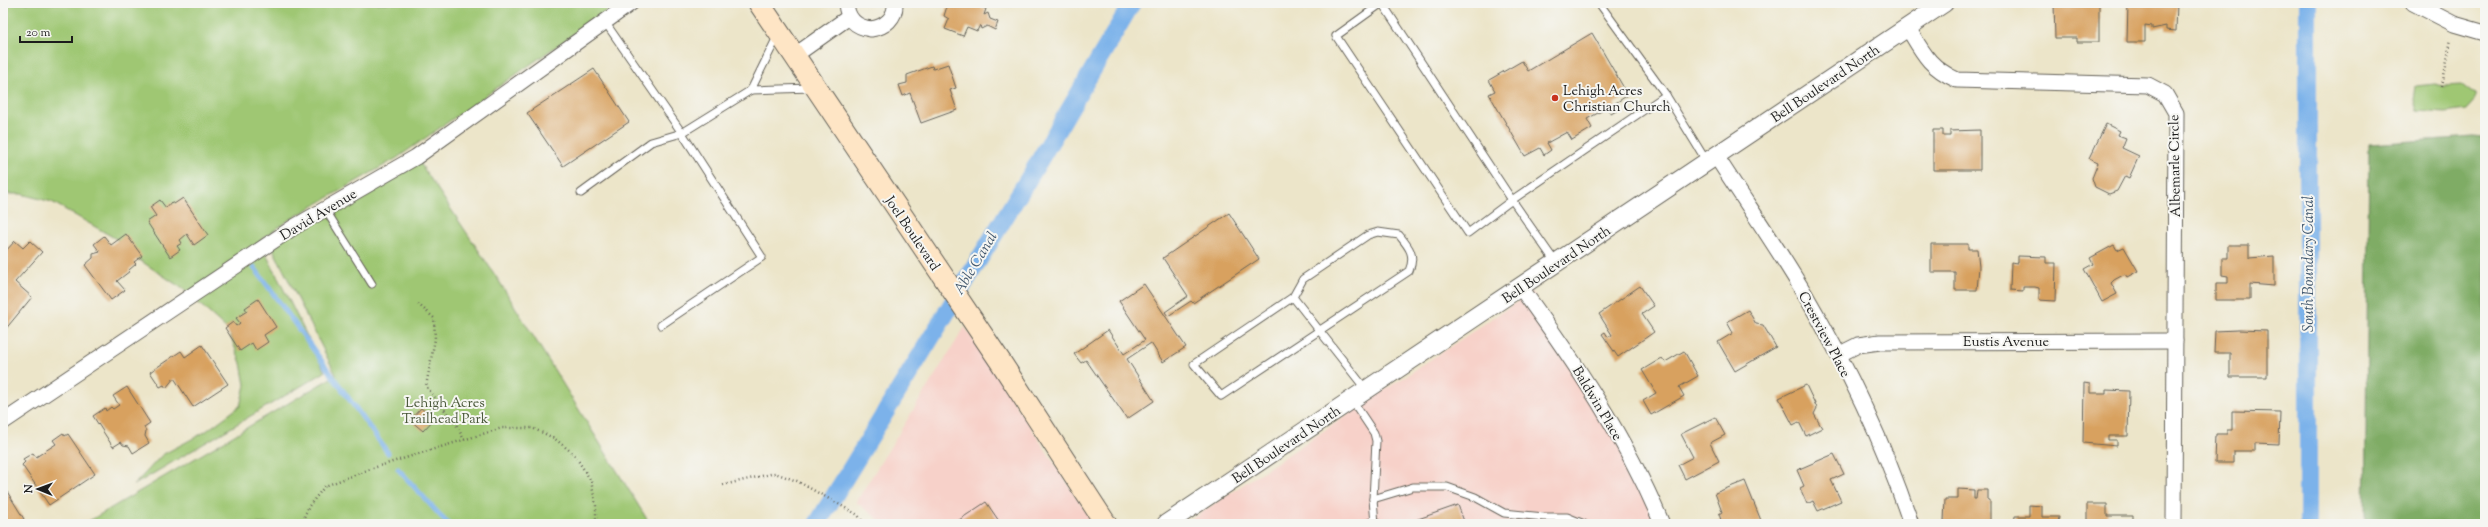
<svg xmlns="http://www.w3.org/2000/svg" width="2488" height="527" font-family="'Sorts Mill Goudy',serif">
<style>
.built{fill:#f7d1c9}
.green{fill:#9fc773;stroke:#5e7248}
.forest{fill:#7fac65;stroke:#4e6440}
.lines{fill:none;stroke-linecap:round;stroke-linejoin:round}
.stream{stroke:#7cb2ea;stroke-width:5}
.canal{stroke:#7cb2ea;stroke-width:18}
.building{fill:#d8a15f}
.service-casing{stroke:#656259;stroke-width:9}
.minor-casing{stroke:#656259;stroke-width:17}
.tertiary-casing{stroke:#656259;stroke-width:20}
.secondary-casing{stroke:#656259;stroke-width:23}
.path{stroke:#656259;stroke-width:2.5;stroke-dasharray:1 3;stroke-linecap:butt}
.service{stroke:#fff;stroke-width:7}
.minor{stroke:#fff;stroke-width:15}
.tertiary{stroke:#fff;stroke-width:18}
.secondary{stroke:#fee5c5;stroke-width:21}
.poi-dot{fill:#c8321e;stroke:#f6f6f2;stroke-width:1.5}
.labels{text-anchor:middle;stroke-width:4;stroke-linejoin:round;paint-order:stroke}
.street-label{font-size:14px;fill:#1c1c1c;stroke:#f6f6f2}
.poi-label{font-size:14px;fill:#1c1c1c;stroke:#f6f6f2;text-anchor:start}
.park-label{font-size:14px;fill:#4a583a;stroke:#f6f6f2}
.water-label{font-size:15px;font-style:italic;fill:#42586e;stroke:#f6f6f2}
</style>
<rect width="100%" height="100%" fill="#f6f6f2"/>
<filter id="ink" filterUnits="userSpaceOnUse"><feTurbulence type="fractalNoise" baseFrequency=".025" numOctaves="2"/><feDisplacementMap in="SourceGraphic" scale="8" xChannelSelector="R" yChannelSelector="G"/><feConvolveMatrix kernelMatrix="1 2 1 2 8 2 1 2 1" color-interpolation-filters="sRGB"/></filter>
<filter id="wash" filterUnits="userSpaceOnUse"><feTurbulence type="fractalNoise" baseFrequency=".012" numOctaves="4" result="noise"/><feDisplacementMap in="SourceGraphic" scale="16" xChannelSelector="R" yChannelSelector="G"/><feGaussianBlur stdDeviation="0.9" result="paint"/><feColorMatrix in="noise" values="0 0 0 0 0 0 0 0 0 0 0 0 0 0 0 0 0 1.4 0 .05"/><feComposite in="paint" operator="in"/></filter>
<g filter="url(#wash)">
<rect width="100%" height="100%" fill="#ece5c9"/>
<g class="built">
<polygon points="1532,292 1668,524 1184,524"/>
<polygon points="965,327 1094,524 884,524 856,502"/>
</g>
<g class="green">
<polygon points="3,3 618,3 397,158 289,220 263,238 262,246 325,372 134,485 162,455 205,432 240,406 245,385 241,363 228,330 183,289 138,259 118,240 52,202 21,194 3,194"/>
<polygon points="2435,84 2443,86 2462,85 2475,95 2475,100 2466,110 2445,113 2417,111 2414,100 2416,86"/>
<polygon points="416,157 499,281 650,524 84,524 336,375 270,243"/>
</g>
<polygon class="forest" points="2473,137 2485,138 2485,524 2365,524 2369,144"/>
<g class="lines">
<g class="stream">
<polyline points="254,267 388,453"/>
<polyline points="398,469 448,524"/>
</g>
<g class="canal">
<polyline points="2308,3 2308,524"/>
<polyline points="817,524 1032,173 1132,3"/>
</g>
</g>
<g id="blocks">
<g class="building">
<polygon points="948,3 977,3 976,5 986,9 984,15 988,13 990,19 998,22 995,30 987,26 981,29 980,25 977,31 967,27 963,36 945,29 949,19 944,16"/>
<polygon points="2054,3 2099,3 2099,42 2077,42 2077,38 2055,38"/>
<polygon points="2128,3 2177,3 2176,31 2166,30 2166,26 2152,29 2152,26 2145,25 2145,42 2127,42"/>
<polygon points="1592,33 1628,95 1614,104 1618,110 1611,114 1607,108 1587,119 1592,128 1572,140 1567,132 1547,143 1551,150 1544,155 1540,148 1525,156 1489,94 1495,91 1489,80 1522,61 1528,71"/>
<polygon points="948,64 956,88 950,90 957,110 921,123 910,93 903,96 899,85 907,83 907,75 932,66 933,69"/>
<polygon points="594,69 629,122 563,166 527,113"/>
<polygon points="2106,124 2120,131 2118,135 2126,138 2122,148 2139,156 2129,178 2125,176 2117,191 2109,194 2095,187 2092,178 2098,163 2089,159"/>
<polygon points="1933,130 1943,130 1943,136 1950,136 1950,131 1980,130 1980,170 1933,170"/>
<polygon points="183,198 208,235 194,245 187,234 180,240 182,243 177,246 180,250 170,257 147,222 156,216 150,207 160,200 166,208 171,202 174,204"/>
<polygon points="1229,213 1259,259 1193,303 1191,301 1168,316 1165,312 1188,296 1163,258"/>
<polygon points="126,234 142,256 134,262 136,264 129,270 130,271 117,281 125,290 111,300 85,265 93,258 93,254 100,252 94,244 104,236 111,245"/>
<polygon points="15,241 23,248 30,241 42,252 15,282 32,297 4,331 3,254"/>
<polygon points="1931,244 1968,244 1968,249 1977,249 1979,267 1977,290 1955,290 1955,272 1931,272"/>
<polygon points="2114,245 2117,250 2124,247 2138,271 2127,277 2125,274 2114,280 2111,283 2117,294 2102,302 2084,269 2093,264 2090,258"/>
<polygon points="2228,245 2249,245 2249,258 2274,256 2274,286 2250,284 2250,300 2216,300 2216,283 2228,283 2228,276 2222,275 2222,258 2228,258"/>
<polygon points="2018,256 2046,257 2046,263 2056,263 2055,301 2039,300 2039,288 2035,287 2023,287 2023,291 2010,290 2011,262 2018,263"/>
<polygon points="1144,284 1186,347 1163,362 1151,343 1127,359 1154,401 1127,419 1086,360 1081,363 1074,354 1108,330 1124,354 1145,340 1119,301"/>
<polygon points="1640,286 1654,306 1642,314 1654,332 1618,357 1602,334 1605,332 1608,337 1612,335 1599,314"/>
<polygon points="258,299 276,327 264,335 268,342 256,350 252,343 240,351 225,328 233,322 236,326 240,323 236,318 247,311 245,308"/>
<polygon points="1748,310 1756,324 1763,325 1776,347 1735,371 1718,342 1733,333 1727,322"/>
<polygon points="2238,330 2267,331 2267,377 2230,377 2230,353 2214,353 2215,331"/>
<polygon points="202,345 228,384 193,407 174,378 166,388 164,385 160,387 150,372 181,351 185,357"/>
<polygon points="1684,351 1698,376 1679,387 1684,396 1651,415 1643,401 1656,393 1642,370 1662,358 1665,362"/>
<polygon points="2084,383 2090,384 2090,393 2106,393 2106,390 2129,391 2128,436 2108,436 2108,440 2117,440 2117,446 2083,443"/>
<polygon points="1806,385 1817,408 1814,414 1822,428 1806,436 1799,422 1793,425 1779,398"/>
<polygon points="127,387 150,423 144,427 146,431 145,436 149,443 133,453 129,446 123,445 121,442 113,447 93,416 105,408 106,411 111,407 113,409 119,405 113,396"/>
<polygon points="421,408 434,419 423,431 410,420"/>
<polygon points="2232,411 2280,412 2279,444 2255,443 2255,451 2234,451 2234,463 2215,463 2216,434 2227,434 2227,430 2232,430"/>
<polygon points="1715,417 1725,435 1710,443 1719,461 1685,479 1678,465 1693,457 1681,434"/>
<polygon points="63,433 65,436 68,434 95,474 49,505 22,465 25,462 23,459 33,453 36,457 56,444 53,440"/>
<polygon points="1834,454 1844,474 1831,480 1841,501 1818,511 1813,501 1807,504 1800,488 1804,486 1797,470"/>
<polygon points="1745,481 1762,523 1710,524 1721,520 1719,514 1722,512 1715,493"/>
<polygon points="3,485 24,519 17,524 3,524"/>
<polygon points="1958,489 1974,490 1974,499 1976,499 1977,490 1988,490 1988,500 1990,500 1990,524 1944,522 1945,499 1958,499"/>
<polygon points="986,502 1001,524 953,524"/>
<polygon points="2087,504 2107,504 2107,516 2133,516 2133,524 2087,524"/>
<polygon points="1458,505 1465,524 1404,524"/>
<polygon points="2029,505 2042,506 2042,517 2059,517 2058,524 2014,524 2015,516 2029,516"/>
</g>
</g>
</g>
<g filter="url(#ink)">
<use href="#blocks" fill-opacity="0" stroke="#656259" stroke-width="1"/>
<g class="lines">
<defs>
<g id="service">
<polygon points="1382,3 1512,200 1468,233 1336,36"/>
<polyline points="1599,3 1666,95"/>
<polyline points="605,22 682,133 762,257 661,325"/>
<polyline points="778,35 751,90 812,88"/>
<polyline points="581,193 651,142 682,133 751,90"/>
<polyline points="325,209 372,284"/>
<polyline points="1556,263 1512,200 1666,95 1707,162"/>
<path d="M1293,297L1303,279L1368,235L1378,232L1399,235C1409,247 1416,255 1409,271L1221,396L1194,364L1293,297L1367,391"/>
<polyline points="1352,400 1374,433 1376,441 1373,499 1375,524"/>
<polyline points="1373,499 1413,487 1447,487 1475,497 1504,513 1544,517 1567,517 1584,524"/>
<polyline points="1366,524 1374,521"/>
</g>
<g id="minor">
<path d="M846,3C847,19 856,27 871,29C885,27 896,18 895,3"/>
<polyline points="2413,3 2454,24 2485,33"/>
<path d="M1908,28C1923,53 1929,67 1957,80L2148,85L2165,94L2176,113L2174,524"/>
<polyline points="794,56 849,17"/>
<path d="M1716,156C1746,203 1778,248 1806,296C1848,368 1885,445 1911,524"/>
<path d="M1521,288C1575,362 1627,439 1662,524"/>
<polyline points="1838,355 1858,345 1880,342 2175,341"/>
<polyline points="3,422 294,227 416,157 631,3"/>
</g>
<polyline id="tertiary" points="1166,524 1944,3"/>
<polyline id="secondary" points="759,3 1000,361 1106,524"/>
</defs>
<use href="#service" class="service-casing"/>
<use href="#minor" class="minor-casing"/>
<use href="#tertiary" class="tertiary-casing"/>
<use href="#secondary" class="secondary-casing"/>
<g class="path">
<polyline points="2442,86 2451,39"/>
<polyline points="418,304 434,318 435,339 426,386 457,426 464,440"/>
<polyline points="723,485 775,473 797,481 858,515 864,524"/>
<polyline points="301,524 309,506 325,486 373,468 502,428 532,428 554,438 574,454 591,481 596,506 596,524"/>
</g>
<use href="#service" class="service"/>
<use href="#minor" class="minor"/>
<use href="#tertiary" class="tertiary"/>
<use href="#secondary" class="secondary"/>
</g>
</g>
<circle class="poi-dot" cx="1555" cy="98" r="4"/>
<g class="labels">
<g class="street-label">
<text transform="translate(1825 83) rotate(-34)" y="5">Bell Boulevard North</text>
<text transform="translate(2174 166) rotate(-91)" y="5">Albemarle Circle</text>
<text transform="translate(318 214) rotate(-31)" y="5">David Avenue</text>
<text transform="translate(913 233) rotate(56)" y="5">Joel Boulevard</text>
<text transform="translate(1556 264) rotate(-34)" y="5">Bell Boulevard North</text>
<text transform="translate(1825 334) rotate(62)" y="5">Crestview Place</text>
<text x="2006" y="346">Eustis Avenue</text>
<text transform="translate(1598 403) rotate(59)" y="5">Baldwin Place</text>
<text transform="translate(1286 444) rotate(-34)" y="5">Bell Boulevard North</text>
</g>
<g class="poi-label">
<text x="1563" y="95">Lehigh Acres<tspan x="1563" dy="16">Christian Church</tspan></text>
</g>
<g class="park-label">
<text x="445" y="407">Lehigh Acres<tspan x="445" dy="16">Trailhead Park</tspan></text>
</g>
<g class="water-label">
<text transform="translate(975 263) rotate(-59)" y="5">Able Canal</text>
<text transform="translate(2308 264) rotate(-90)" y="5">South Boundary Canal</text>
</g>
</g>
<rect width="2488" height="527" fill="none" stroke="#f6f6f2" stroke-width="16"/>
<g transform="translate(38 489) rotate(271)" stroke="#f6f6f2" stroke-width="3" paint-order="stroke">
<path d="M0-3L7 15L0 10L-7 15Z" fill="#1c1c1c"/>
<text y="-6" font-size="11" font-weight="bold" text-anchor="middle" fill="#1c1c1c">N</text>
</g>
<path d="M20 36v6h52v-6" fill="none" stroke="#1c1c1c" stroke-width="2"/>
<text x="26" y="36" font-size="12" fill="#1c1c1c" stroke="#f6f6f2" stroke-width="3" paint-order="stroke">20 m</text>
</svg>
